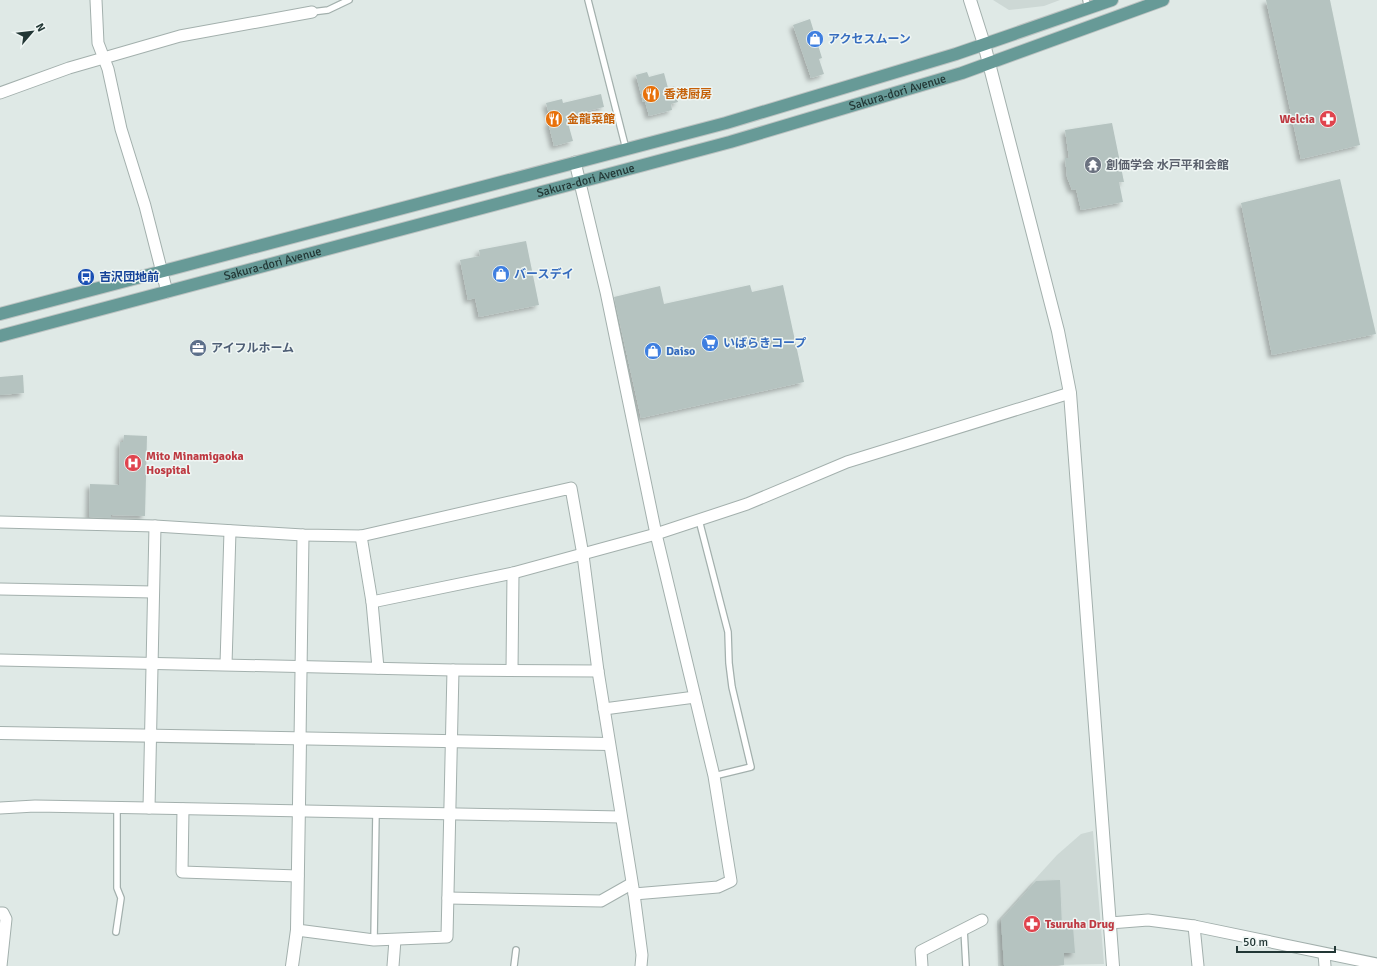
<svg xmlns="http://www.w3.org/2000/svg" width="1377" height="966" font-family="Signika,'Noto Sans JP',sans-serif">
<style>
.built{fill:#cdd8d5}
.building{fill:#b5c3c0;filter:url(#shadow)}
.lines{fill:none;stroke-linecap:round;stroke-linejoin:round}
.service-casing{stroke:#a3b0ad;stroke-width:8}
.minor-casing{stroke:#a3b0ad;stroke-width:13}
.tertiary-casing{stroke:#a3b0ad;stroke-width:14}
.primary-casing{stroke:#bdc3c2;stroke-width:14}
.service{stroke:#fff;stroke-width:5.5}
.minor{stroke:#fff;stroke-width:11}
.tertiary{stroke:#fff;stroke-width:12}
.primary{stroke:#679a97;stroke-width:12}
.labels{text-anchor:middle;stroke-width:3;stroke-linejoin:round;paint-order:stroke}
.shop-label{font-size:12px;font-weight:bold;fill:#366cbe;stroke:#eff6f4;text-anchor:start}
.street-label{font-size:12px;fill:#223735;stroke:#eff6f4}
.food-label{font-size:12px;font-weight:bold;fill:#c56008;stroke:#eff6f4;text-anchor:start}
.health-label{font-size:12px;font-weight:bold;fill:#be3a42;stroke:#eff6f4;text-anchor:start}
.worship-label{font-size:12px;font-weight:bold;fill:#5b616d;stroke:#eff6f4;text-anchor:start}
.transit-label{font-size:12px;font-weight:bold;fill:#164399;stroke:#eff6f4;text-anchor:start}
.service-label{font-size:12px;font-weight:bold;fill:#4e5e75;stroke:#eff6f4;text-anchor:start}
</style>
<defs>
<filter id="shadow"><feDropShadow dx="-3.5" dy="3.5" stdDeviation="2" flood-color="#0004"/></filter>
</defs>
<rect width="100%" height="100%" fill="#dfe9e6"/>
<g class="built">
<polygon points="993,0 1060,0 1044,6 1009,10"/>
<polygon points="1093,831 1104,964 998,966 997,921 1057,855 1081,834"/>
</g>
<g class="building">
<polygon points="1266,0 1330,0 1360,145 1301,159"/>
<polygon points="810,19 822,58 819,59 824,74 811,78 793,25"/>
<polygon points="647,72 649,77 664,73 668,88 674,86 678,102 671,104 672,110 649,116 645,101 643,102 636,75"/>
<polygon points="601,94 604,107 566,116 573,141 554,146 548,122 551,122 546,103 562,99 563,103"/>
<polygon points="1112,123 1124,182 1119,182 1123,202 1081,210 1076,189 1072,190 1067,177 1065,158 1069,158 1065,130"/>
<polygon points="1340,179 1376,334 1272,355 1241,203"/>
<polygon points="526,241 539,305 479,317 475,298 468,300 460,260 480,256 479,250"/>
<polygon points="750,285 752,292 783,285 804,382 641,418 614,297 660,286 664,304"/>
<polygon points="23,375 24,393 0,395 0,377"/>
<polygon points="124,435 147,436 145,516 111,515 111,518 89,517 90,484 119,485 120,442 123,442"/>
<polygon points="1060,880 1062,928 1073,927 1075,953 1064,953 1064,965 1004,966 1001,920 1036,881"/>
</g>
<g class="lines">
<defs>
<g id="service">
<polyline points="588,0 626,149"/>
<polyline points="1086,0 1088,8"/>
<polyline points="312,12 328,10 349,0"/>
<polyline points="699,520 728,632 729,663 732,687 751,767 714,776"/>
<polyline points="964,929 966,966"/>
<polyline points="116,932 121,898 117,888 117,808"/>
<polyline points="374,940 376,813"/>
<polyline points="514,966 516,950"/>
</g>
<g id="minor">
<polyline points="96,0 98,43 108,69 121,129 145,206 167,292"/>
<polyline points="0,93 69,68 180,36 312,12"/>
<polyline points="575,162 606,292 656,534 714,776 731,881 718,887 634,894"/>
<polyline points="0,522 155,526 303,535 361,536 571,488 583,555 598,671 634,894 642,955 641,966"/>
<polyline points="361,536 372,602 378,668"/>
<polyline points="0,589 153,592"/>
<polyline points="372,602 513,573 656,534 747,504 847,462 1070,393"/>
<polyline points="0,660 453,670 598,671"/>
<polyline points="226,664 230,531"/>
<polyline points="512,670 513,573"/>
<polyline points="604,709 695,697"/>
<polyline points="300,740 303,535"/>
<polyline points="0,808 35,806 149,808 621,817"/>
<polyline points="149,808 155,526"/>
<polyline points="183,809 182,872 298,876"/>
<polyline points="448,898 601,901 631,884"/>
<polyline points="0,913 3,913 6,919 1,966"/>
<polyline points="1110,923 1148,920 1194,926 1377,964"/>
<polyline points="1194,926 1198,966"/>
<polyline points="297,930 374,940 447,937 453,670"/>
<polyline points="1324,954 1325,966"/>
<polyline points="393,966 395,940"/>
<polyline points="922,966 921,951 982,920"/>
</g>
<g id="tertiary">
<polyline points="970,0 984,44 1058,331 1070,393 1113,966"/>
<polyline points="0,733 609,744"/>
<polyline points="292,966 297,930 300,740"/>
</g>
<g id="primary">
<polyline points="0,314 726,123 956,54 1112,0"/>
<path id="s1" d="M0,336L730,142L962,73L1163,0"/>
</g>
</defs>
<use href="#service" class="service-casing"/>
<use href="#minor" class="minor-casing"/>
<use href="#tertiary" class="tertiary-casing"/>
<use href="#primary" class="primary-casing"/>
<use href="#service" class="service"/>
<use href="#minor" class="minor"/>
<use href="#tertiary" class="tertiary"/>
<use href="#primary" class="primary"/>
</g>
<defs>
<symbol id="shop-disc" viewBox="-11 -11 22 22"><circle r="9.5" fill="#3f7fe0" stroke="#eff6f4"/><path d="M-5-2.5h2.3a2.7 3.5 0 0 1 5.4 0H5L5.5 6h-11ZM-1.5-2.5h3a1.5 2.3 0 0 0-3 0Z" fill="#fff"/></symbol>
<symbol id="restaurant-disc" viewBox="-11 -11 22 22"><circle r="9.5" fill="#e8710a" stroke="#eff6f4"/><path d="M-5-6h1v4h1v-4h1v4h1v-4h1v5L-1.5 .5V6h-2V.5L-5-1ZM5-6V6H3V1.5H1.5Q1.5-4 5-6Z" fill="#fff"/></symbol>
<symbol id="pharmacy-disc" viewBox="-11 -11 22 22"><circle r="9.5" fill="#e0444e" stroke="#eff6f4"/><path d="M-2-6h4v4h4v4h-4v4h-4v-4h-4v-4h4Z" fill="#fff"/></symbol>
<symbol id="temple-disc" viewBox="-11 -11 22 22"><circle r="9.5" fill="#6b7280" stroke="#eff6f4"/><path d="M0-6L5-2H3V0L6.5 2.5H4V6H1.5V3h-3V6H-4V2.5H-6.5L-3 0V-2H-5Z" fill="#fff"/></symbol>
<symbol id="bus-disc" viewBox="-11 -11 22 22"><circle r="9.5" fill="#1a4fb4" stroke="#eff6f4"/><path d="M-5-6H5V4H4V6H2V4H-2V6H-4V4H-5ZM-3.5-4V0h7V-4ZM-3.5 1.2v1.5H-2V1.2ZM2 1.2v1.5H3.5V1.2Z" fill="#fff"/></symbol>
<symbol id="supermarket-disc" viewBox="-11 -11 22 22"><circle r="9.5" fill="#3f7fe0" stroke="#eff6f4"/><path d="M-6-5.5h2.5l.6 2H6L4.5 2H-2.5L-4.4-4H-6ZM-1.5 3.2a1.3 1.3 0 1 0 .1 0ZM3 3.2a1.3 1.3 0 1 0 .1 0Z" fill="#fff"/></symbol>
<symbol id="office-disc" viewBox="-11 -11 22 22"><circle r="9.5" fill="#5c6f8a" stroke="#eff6f4"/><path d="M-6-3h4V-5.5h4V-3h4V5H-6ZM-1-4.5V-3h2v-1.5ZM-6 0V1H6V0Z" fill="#fff"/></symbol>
<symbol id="hospital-disc" viewBox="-11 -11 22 22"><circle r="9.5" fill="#e0444e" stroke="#eff6f4"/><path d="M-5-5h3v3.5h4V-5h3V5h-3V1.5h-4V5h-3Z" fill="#fff"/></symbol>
</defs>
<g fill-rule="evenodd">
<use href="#shop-disc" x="805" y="29" width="20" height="20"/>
<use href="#restaurant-disc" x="641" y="84" width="20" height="20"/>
<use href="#restaurant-disc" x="544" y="109" width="20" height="20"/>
<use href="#pharmacy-disc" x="1318" y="109" width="20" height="20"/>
<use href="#temple-disc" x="1083" y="155" width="20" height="20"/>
<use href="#shop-disc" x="491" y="264" width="20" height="20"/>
<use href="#bus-disc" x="76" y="267" width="20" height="20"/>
<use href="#supermarket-disc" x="700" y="333" width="20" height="20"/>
<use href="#office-disc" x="188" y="338" width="20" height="20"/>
<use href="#shop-disc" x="643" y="341" width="20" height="20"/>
<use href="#hospital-disc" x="123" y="453" width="20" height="20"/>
<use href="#pharmacy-disc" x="1022" y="914" width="20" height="20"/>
</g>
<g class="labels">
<g class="shop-label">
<text x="828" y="43">アクセスムーン</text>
<text x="514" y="278">バースデイ</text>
<text x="723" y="347">いばらきコープ</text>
<text x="666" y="355">Daiso</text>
</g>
<g class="street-label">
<text dy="4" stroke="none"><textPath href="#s1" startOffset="930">Sakura-dori Avenue</textPath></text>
<text dy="4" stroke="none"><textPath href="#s1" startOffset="606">Sakura-dori Avenue</textPath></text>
<text dy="4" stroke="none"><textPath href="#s1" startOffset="282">Sakura-dori Avenue</textPath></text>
</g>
<g class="food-label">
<text x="664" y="98">香港厨房</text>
<text x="567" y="123">金龍菜館</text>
</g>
<g class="health-label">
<text x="1315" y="123" text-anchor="end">Welcia</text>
<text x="146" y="460">Mito Minamigaoka<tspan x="146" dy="14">Hospital</tspan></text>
<text x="1045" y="928">Tsuruha Drug</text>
</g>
<g class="worship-label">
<text x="1106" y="169">創価学会 水戸平和会館</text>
</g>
<g class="transit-label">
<text x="99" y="281">吉沢団地前</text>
</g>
<g class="service-label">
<text x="211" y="352">アイフルホーム</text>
</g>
</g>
<g transform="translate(32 32) rotate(62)" stroke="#eff6f4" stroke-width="3" paint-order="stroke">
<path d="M0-3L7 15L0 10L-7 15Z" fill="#223735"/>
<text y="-6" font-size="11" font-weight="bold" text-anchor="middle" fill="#223735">N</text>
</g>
<path d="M1237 946v6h98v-6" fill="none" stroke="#223735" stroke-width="2"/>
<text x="1243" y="946" font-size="12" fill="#223735" stroke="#eff6f4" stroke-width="3" paint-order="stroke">50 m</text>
</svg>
